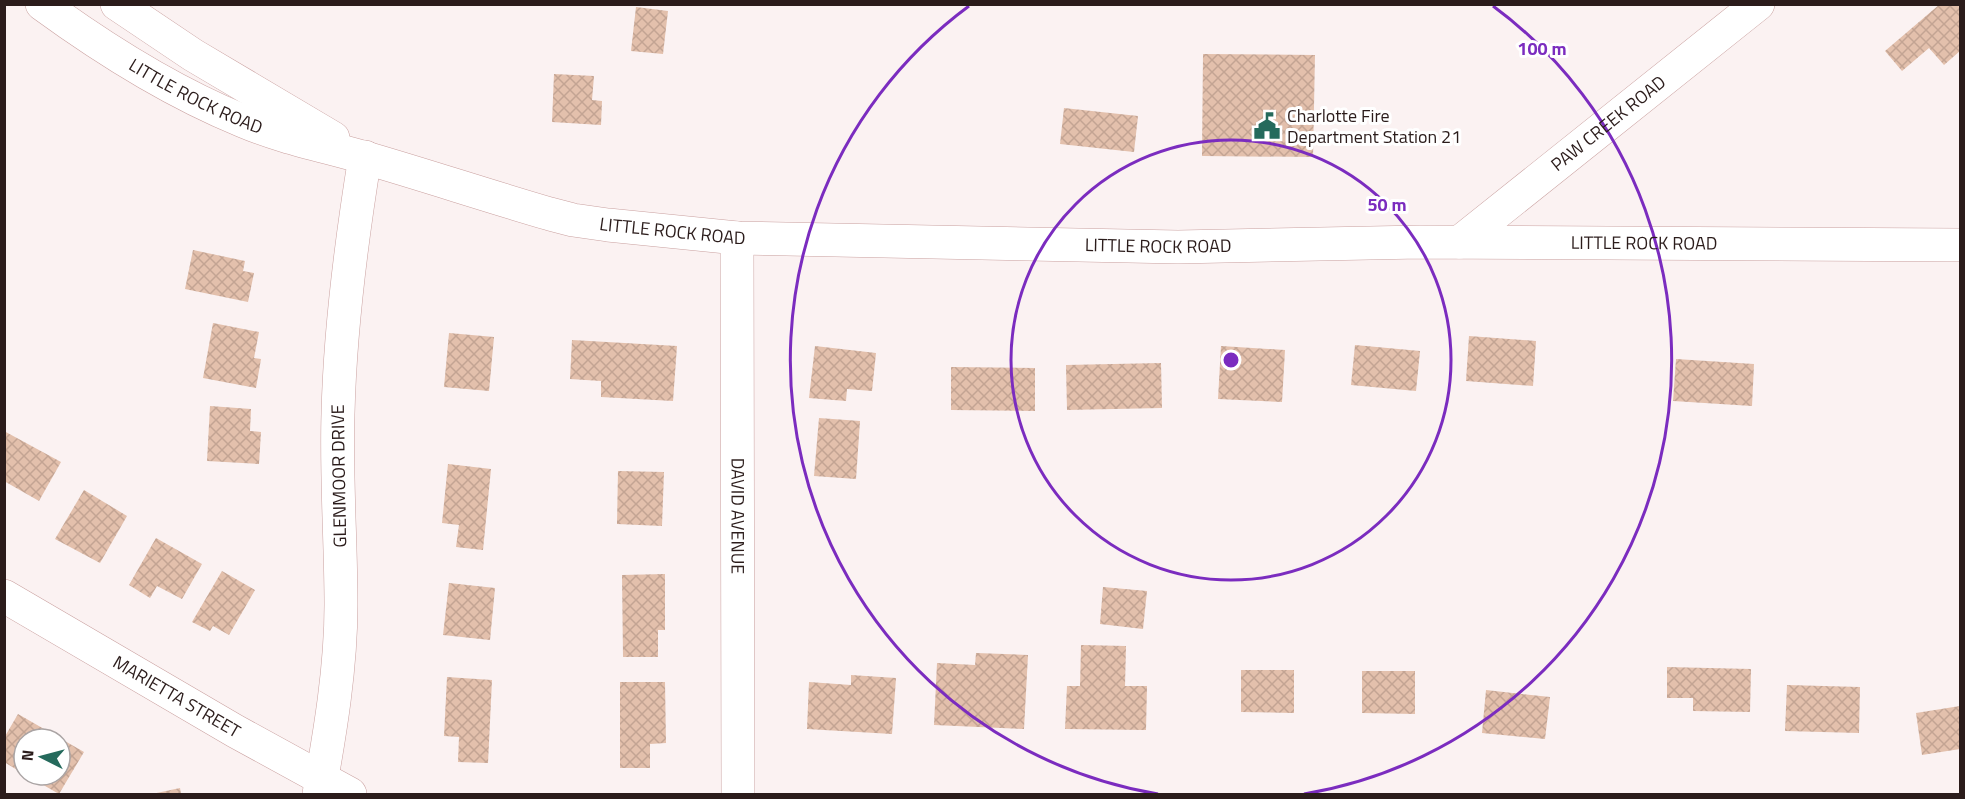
<svg xmlns="http://www.w3.org/2000/svg" width="1965" height="799" font-family="'Titillium Web',sans-serif">
<style>
.building{fill:url(#building-cross-hatch)}
.lines{fill:none;stroke-linecap:round;stroke-linejoin:round}
.minor-casing{stroke:#caa1a0;stroke-width:34}
.tertiary-casing{stroke:#caa1a0;stroke-width:34}
.secondary-casing{stroke:#caa1a0;stroke-width:34}
.minor{stroke:#fff;stroke-width:33}
.tertiary{stroke:#fff;stroke-width:33}
.secondary{stroke:#fff;stroke-width:33}
.ring{fill:none;stroke:#7b2cbf;stroke-width:3}
.labels{text-anchor:middle;stroke-width:6;stroke-linejoin:round;paint-order:stroke}
.street-label{font-size:18px;fill:#2b1c1b;stroke:#fff}
.poi-label{font-size:18px;fill:#2b1c1b;stroke:#fff;text-anchor:start}
.centre{fill:#7b2cbf;stroke:#fff;stroke-width:3}
.ring-label{font-size:18px;text-anchor:middle;font-weight:bold;fill:#7b2cbf;stroke:#fff;stroke-width:6;stroke-linejoin:round;paint-order:stroke}
</style>
<defs>
<pattern id="building-cross-hatch" width="8" height="8" patternUnits="userSpaceOnUse" patternTransform="scale(1.5)"><rect width="8" height="8" fill="#e3c0ac"/><path d="M0 0l8 8M0 8l8-8" fill="none" stroke="#c3a493"/></pattern>
</defs>
<rect width="100%" height="100%" fill="#fbf2f2"/>
<g class="building">
<polygon points="1940,4 1960,4 1960,51 1944,65 1929,48 1902,71 1885,51"/>
<polygon points="636,7 668,11 663,54 631,51"/>
<polygon points="1203,54 1315,55 1313,157 1202,156"/>
<polygon points="554,74 594,76 592,100 602,101 601,125 552,122"/>
<polygon points="1064,108 1138,116 1134,152 1060,144"/>
<polygon points="193,250 245,261 243,271 254,273 248,302 185,289"/>
<polygon points="213,323 259,332 254,358 261,359 256,388 203,378"/>
<polygon points="449,333 494,337 489,391 444,387"/>
<polygon points="1469,336 1536,341 1533,386 1466,381"/>
<polygon points="572,340 677,346 673,401 601,397 601,381 570,379"/>
<polygon points="1355,345 1420,351 1416,391 1351,385"/>
<polygon points="815,346 876,353 872,391 847,389 846,401 809,398"/>
<polygon points="1221,346 1285,350 1282,402 1218,399"/>
<polygon points="1676,359 1754,364 1752,406 1673,401"/>
<polygon points="1161,363 1162,408 1067,410 1066,365"/>
<polygon points="951,367 1035,368 1035,411 951,410"/>
<polygon points="210,406 251,409 250,431 261,432 259,464 207,461"/>
<polygon points="819,418 860,421 856,479 814,476"/>
<polygon points="4,431 61,462 39,501 4,481"/>
<polygon points="448,464 491,469 483,550 456,547 459,525 442,523"/>
<polygon points="618,471 664,472 662,526 617,524"/>
<polygon points="84,490 127,516 100,563 55,539"/>
<polygon points="156,538 202,564 182,599 157,586 150,598 129,585"/>
<polygon points="222,571 255,590 229,635 213,626 210,631 192,622"/>
<polygon points="665,574 665,630 658,630 658,657 623,657 622,575"/>
<polygon points="449,583 495,588 490,640 443,635"/>
<polygon points="1103,587 1147,591 1143,629 1100,624"/>
<polygon points="1081,645 1126,646 1125,686 1147,686 1146,730 1065,729 1067,686 1080,686"/>
<polygon points="976,653 1028,655 1024,729 934,725 937,663 975,665"/>
<polygon points="1667,667 1751,669 1750,712 1693,711 1693,698 1667,698"/>
<polygon points="1241,670 1294,670 1294,713 1241,712"/>
<polygon points="1362,671 1415,671 1415,714 1362,713"/>
<polygon points="851,675 896,678 892,734 807,729 809,682 851,685"/>
<polygon points="447,677 492,680 488,763 458,762 459,737 444,736"/>
<polygon points="620,682 665,682 666,743 650,744 650,768 620,768"/>
<polygon points="1787,685 1860,687 1859,733 1785,731"/>
<polygon points="1486,690 1550,697 1545,739 1482,733"/>
<polygon points="1960,706 1960,749 1922,755 1916,713"/>
<polygon points="18,714 84,752 59,794 26,775 60,775 60,739 24,739 24,774 4,762 4,738"/>
<polygon points="180,788 181,794 152,794"/>
</g>
<g class="lines">
<defs>
<g id="minor">
<path id="s1" d="M737,238L738,794"/>
<path id="s2" d="M4,596L235,731L350,794"/>
<path d="M319,794C330,733 341,668 341,605C341,542 336,478 338,414C340,328 351,243 365,157"/>
</g>
<g id="tertiary">
<path id="s3" d="M1460,242L1758,4"/>
</g>
<g id="secondary">
<path id="s4" d="M42,4C105,50 172,92 243,121C283,138 325,146 366,158C428,176 488,196 550,214L573,220L608,225L737,238L1178,247L1420,242L1960,245"/>
<polyline points="117,4 193,55 333,138"/>
</g>
</defs>
<use href="#minor" class="minor-casing"/>
<use href="#tertiary" class="tertiary-casing"/>
<use href="#secondary" class="secondary-casing"/>
<use href="#minor" class="minor"/>
<use href="#tertiary" class="tertiary"/>
<use href="#secondary" class="secondary"/>
</g>
<g class="ring">
<circle cx="1231" cy="360" r="220"/>
<path d="M1158 794A440 440 0 0 1 969 6M1493 6A440 440 0 0 1 1304 794"/>
</g>
<defs>
<symbol id="civic-bare" viewBox="-9 -9 18 18"><path d="M-.6-6.5H3V-4.5H.6V-3L4-1V1h2V6H-6V1h2V-1L-.6-3ZM-1.2 2.5V6h2.4V2.5Z" fill="#256a5c" stroke="#fff" stroke-width="2.5" paint-order="stroke"/></symbol>
</defs>
<g fill-rule="evenodd">
<use href="#civic-bare" x="1248" y="107" width="38" height="38"/>
</g>
<g class="labels">
<g class="street-label">
<text dy="6" stroke="none"><textPath href="#s4" startOffset="180">LITTLE ROCK ROAD</textPath></text>
<text dy="6" stroke="none"><textPath href="#s3" startOffset="190">PAW CREEK ROAD</textPath></text>
<text dy="6" stroke="none"><textPath href="#s4" startOffset="678">LITTLE ROCK ROAD</textPath></text>
<text dy="6" stroke="none"><textPath href="#s4" startOffset="1650">LITTLE ROCK ROAD</textPath></text>
<text dy="6" stroke="none"><textPath href="#s4" startOffset="1164">LITTLE ROCK ROAD</textPath></text>
<text transform="translate(339 476) rotate(-91)" y="6">GLENMOOR DRIVE</text>
<text dy="6" stroke="none"><textPath href="#s1" startOffset="278">DAVID AVENUE</textPath></text>
<text dy="6" stroke="none"><textPath href="#s2" startOffset="200">MARIETTA STREET</textPath></text>
</g>
<g class="poi-label">
<text x="1287" y="122">Charlotte Fire<tspan x="1287" dy="21">Department Station 21</tspan></text>
</g>
</g>
<circle cx="1231" cy="360" r="9" class="centre"/>
<g class="ring-label">
<text x="1542" y="55">100 m</text>
<text x="1387" y="211">50 m</text>
</g>
<rect width="1965" height="799" fill="none" stroke="#2b1c1b" stroke-width="12"/>
<g transform="translate(42 757) rotate(276)"><circle r="28" fill="#ffffff" stroke="#aaa4a4" stroke-width="1.5"/>
<path d="M0-4.5L10 22L0 15L-10 22Z" fill="#256a5c"/>
<text y="-9" font-size="16" font-weight="bold" text-anchor="middle" fill="#2b1c1b">N</text>
</g>
</svg>
